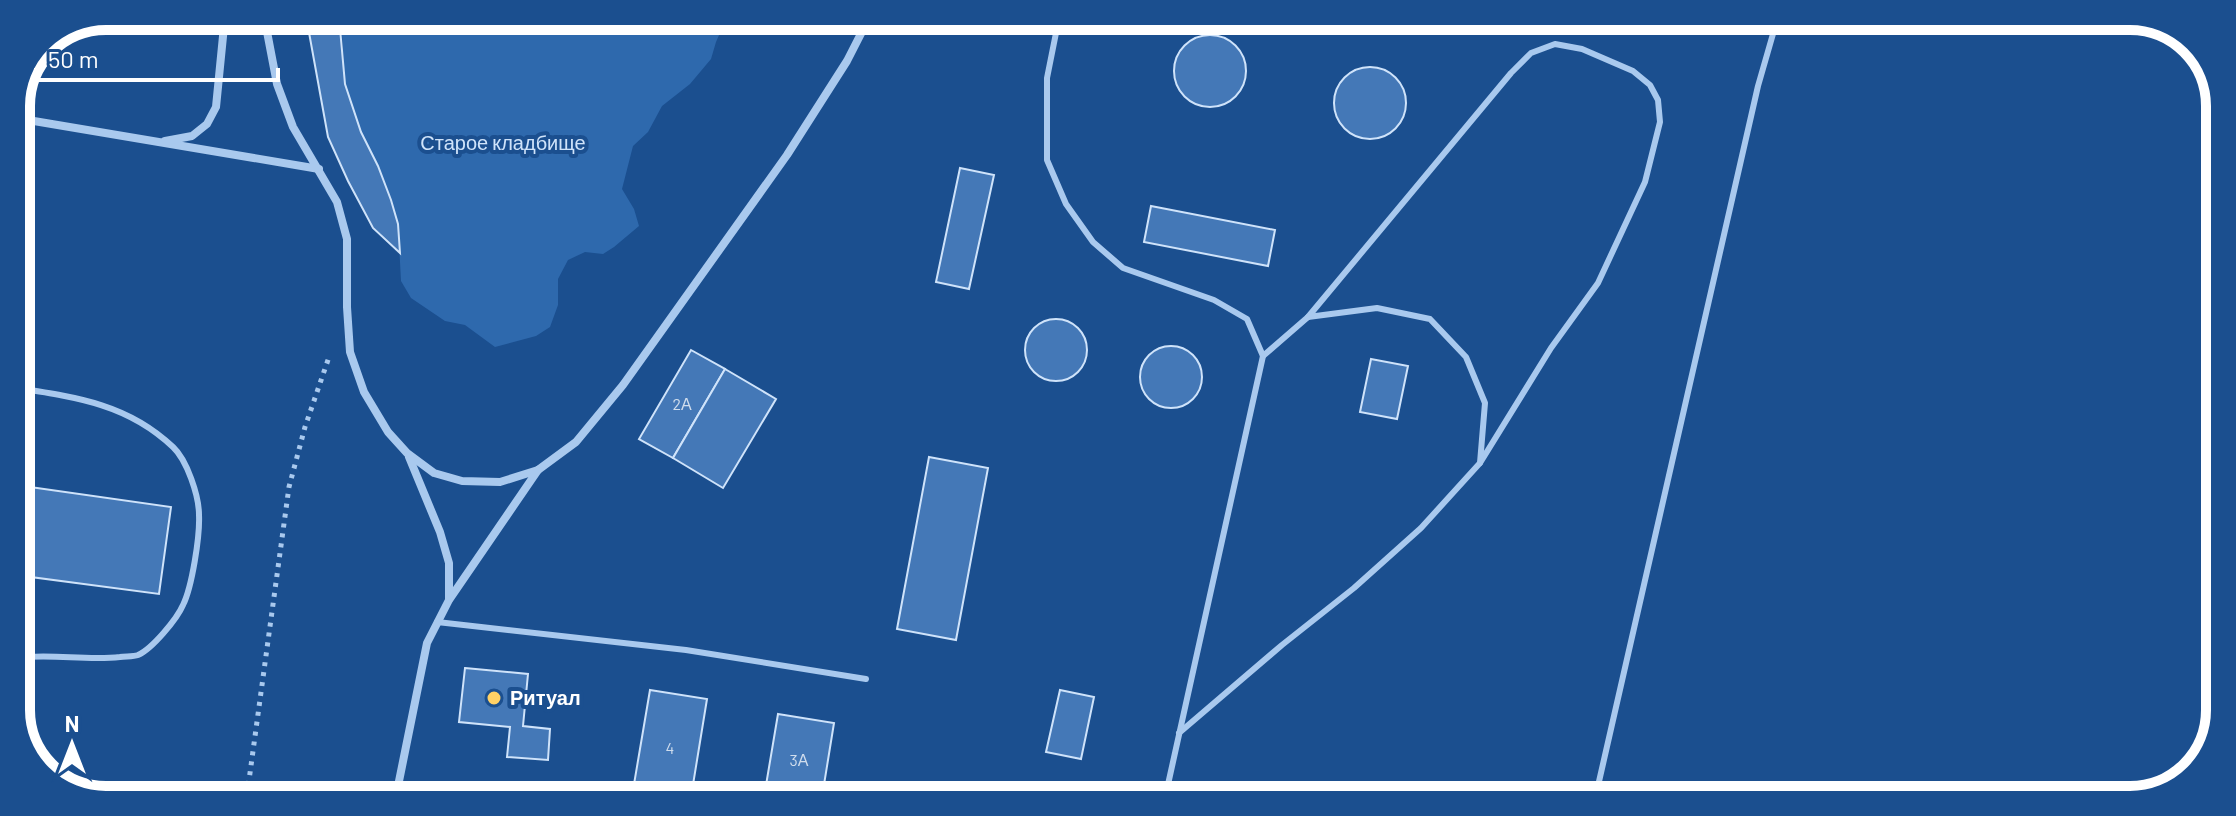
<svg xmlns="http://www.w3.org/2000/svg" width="2236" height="816" font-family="Barlow,sans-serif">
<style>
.green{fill:#2e69ad}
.building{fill:#4478b7;stroke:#cfe3fa;stroke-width:2}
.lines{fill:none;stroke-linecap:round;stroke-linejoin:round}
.path{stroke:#a9c9ee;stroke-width:5;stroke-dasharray:4 6;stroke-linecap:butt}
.lane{stroke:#a9c9ee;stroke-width:6}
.street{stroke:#a9c9ee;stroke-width:8}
.poi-dot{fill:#ffd166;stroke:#1b4f8f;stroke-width:3}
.labels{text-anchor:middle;stroke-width:8;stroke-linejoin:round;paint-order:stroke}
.number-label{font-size:16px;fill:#d0dded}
.park-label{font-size:20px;fill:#cfe3fa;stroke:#1b4f8f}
.poi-label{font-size:20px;font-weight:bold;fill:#fff;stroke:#1b4f8f;text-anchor:start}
.rim{fill:none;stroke:#fff;stroke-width:10}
</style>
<rect width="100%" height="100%" fill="#1b4f8f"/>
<polygon class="green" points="339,17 727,17 716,42 711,59 690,84 662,106 648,132 633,146 622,189 634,209 639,226 614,247 603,254 585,252 568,260 558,279 558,305 550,327 536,336 495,347 465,325 445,321 411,298 401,281 398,224 378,166 361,132 351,106 345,84 342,35"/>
<g class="building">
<polygon points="106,16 122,16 120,30 85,25"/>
<polygon points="306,16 339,17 345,84 361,132 378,166 391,200 398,224 400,253 373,228 348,181 328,137"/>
<circle cx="1210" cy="71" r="36"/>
<circle cx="1370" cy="103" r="36"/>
<polygon points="960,168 994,175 969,289 936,282"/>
<polygon points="1151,206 1275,230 1268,266 1144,242"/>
<circle cx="1056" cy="350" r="31"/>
<circle cx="1171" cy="377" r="31"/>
<polygon points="691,350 725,369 673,458 639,439"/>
<polygon points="1371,359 1408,366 1397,419 1360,412"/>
<polygon points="725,369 776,399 723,488 673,458"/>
<polygon points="929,457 988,468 956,640 897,629"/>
<polygon points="16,485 171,507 159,594 16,575"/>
<polygon points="465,668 528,674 523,726 550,729 548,760 507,757 510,727 459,722"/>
<polygon points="650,690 707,699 691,797 632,796"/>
<polygon points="1060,690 1094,697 1081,759 1046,752"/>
<polygon points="778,714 834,723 822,797 764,797"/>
</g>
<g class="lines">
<polyline class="path" points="247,795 289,487 305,427 329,357"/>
<g class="lane">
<polyline points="1059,18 1047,78 1047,160 1066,204 1093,242 1123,268 1214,300 1247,319 1263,356 1165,798"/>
<polyline points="1308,317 1511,73 1531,53 1555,44 1582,49 1633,71 1650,85 1658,100 1660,122 1645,182 1598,283 1551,348 1480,463"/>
<path d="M16,388C76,397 128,404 173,447C187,460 199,496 199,515C200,536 192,587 183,605C177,619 152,649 138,655C133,657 125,656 120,657C86,661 50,653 16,658"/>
<polyline points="437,622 686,650 866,679"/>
<polyline points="1179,733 1282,645 1354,588 1421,528 1480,463 1485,403 1466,357 1430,319 1377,308 1308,317 1263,356"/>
<polyline points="1595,799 1758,86 1777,20"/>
</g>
<g class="street">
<polyline points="264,16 277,84 293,127 337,202 347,239 347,307 350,352 364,392 388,432 407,453 434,473 462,481 500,482 538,470 576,442 623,385 787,155 847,61 869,18"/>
<polyline points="16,118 319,169"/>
<polyline points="165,141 192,136 207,124 216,107 225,16"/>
<polyline points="409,457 440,532 449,563 449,599"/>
<polyline points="396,796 427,643 449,600 538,470"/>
</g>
</g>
<circle class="poi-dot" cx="494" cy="698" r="8"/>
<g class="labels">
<g class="number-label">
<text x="682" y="410">2А</text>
<text x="670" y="754">4</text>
<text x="799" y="766">3А</text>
</g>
<g class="park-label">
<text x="503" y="150">Старое кладбище</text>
</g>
<g class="poi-label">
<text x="510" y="705">Ритуал</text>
</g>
</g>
<path d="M0 0H2236V816H0ZM106 30H2130A76 76 0 0 1 2206 106V710A76 76 0 0 1 2130 786H106A76 76 0 0 1 30 710V106A76 76 0 0 1 106 30Z" fill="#1b4f8f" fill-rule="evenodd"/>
<path class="rim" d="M106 30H2130A76 76 0 0 1 2206 106V710A76 76 0 0 1 2130 786H106A76 76 0 0 1 30 710V106A76 76 0 0 1 106 30Z"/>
<g transform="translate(72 744)" stroke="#1b4f8f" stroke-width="6" paint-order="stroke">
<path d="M0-6L14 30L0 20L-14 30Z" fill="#ffffff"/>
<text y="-12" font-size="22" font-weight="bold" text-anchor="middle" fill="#ffffff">N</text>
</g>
<path d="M36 68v12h242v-12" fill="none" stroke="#ffffff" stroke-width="4"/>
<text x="48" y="68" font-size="24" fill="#ffffff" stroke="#1b4f8f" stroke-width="6" paint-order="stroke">50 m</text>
</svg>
